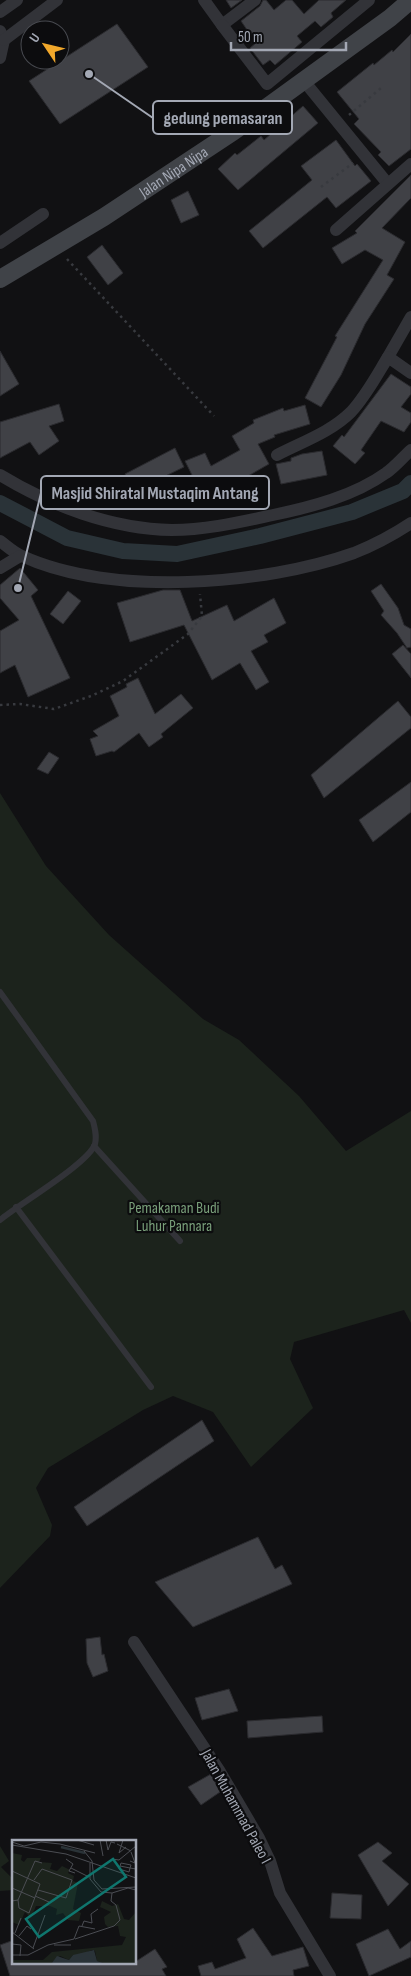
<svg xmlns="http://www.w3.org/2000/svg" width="411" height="1976" font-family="'Sofia Sans Condensed',sans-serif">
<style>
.green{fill:#1c231c}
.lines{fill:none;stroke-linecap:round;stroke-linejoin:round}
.canal{stroke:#2a3338;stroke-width:16}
.building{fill:#404146;stroke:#2b2b2f}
.path{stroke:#383a3f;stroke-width:2.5;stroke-dasharray:2.5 4;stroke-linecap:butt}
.lane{stroke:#323338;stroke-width:6}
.street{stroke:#323338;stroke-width:12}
.secondary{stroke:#404348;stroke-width:18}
.labels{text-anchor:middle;stroke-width:4.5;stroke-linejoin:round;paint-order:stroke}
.street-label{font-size:16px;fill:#a3a8b4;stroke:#0c0c0e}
.park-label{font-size:16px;fill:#799f7a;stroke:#0c0c0e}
.inset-river{fill:none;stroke:#2a3338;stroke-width:2.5}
.inset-road{fill:none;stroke:#4b4d53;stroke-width:1}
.view{fill:#0f766e;fill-opacity:0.15;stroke:#0f766e;stroke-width:2.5}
.inset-edge{fill:none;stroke:#a3a8b4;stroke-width:2.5}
.leader{fill:none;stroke:#a3a8b4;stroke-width:2}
.callout-dot{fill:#a3a8b4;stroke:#0c0c0e;stroke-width:2}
.callout{fill:#0c0c0e;stroke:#a3a8b4;stroke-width:2}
.callout-label{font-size:18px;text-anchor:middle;font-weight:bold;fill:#a3a8b4}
</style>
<rect width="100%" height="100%" fill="#111113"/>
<g class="green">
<polygon points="0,793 46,866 109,935 203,1019 239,1040 299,1096 346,1151 411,1111 411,1323 404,1310 294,1342 290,1359 313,1408 251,1467 213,1412 173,1396 143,1410 48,1468 36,1488 52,1525 50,1536 0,1588"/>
<polygon points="0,1846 9,1861 1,1867 14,1880 14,1890 0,1891"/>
</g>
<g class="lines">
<polyline class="canal" points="0,503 67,538 123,551 177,554 260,536 352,512 403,491 411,483"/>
</g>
<g class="building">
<polygon points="226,0 242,0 231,8"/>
<polygon points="263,0 266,0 274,10 286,0 292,0 304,14 319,0 346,0 331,13 333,17 321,27 315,21 297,36 302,42 275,65 270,60 263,65 250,48 256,43 241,21 260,6"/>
<polygon points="117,24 148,67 60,124 29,81"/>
<polygon points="411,34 411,149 389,166 378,155 381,152 354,124 359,119 337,92 373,63 374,65 392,50 393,52"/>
<polygon points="303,106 318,123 238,190 218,169 235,153 237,155 261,136 264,140"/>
<polygon points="336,140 355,166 357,164 371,181 336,208 327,197 263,248 249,231 312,180 301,166"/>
<polygon points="411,175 411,198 382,228 405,242 387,275 394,279 365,324 341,375 321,407 305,398 337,337 335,336 383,260 365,250 342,264 332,248 357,233 355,231"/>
<polygon points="188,191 199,215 181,223 171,200"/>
<polygon points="102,245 123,273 108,285 87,257"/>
<polygon points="0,351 19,384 0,396"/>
<polygon points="391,374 411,387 411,394 401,407 411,413 411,422 404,432 381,421 361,450 365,453 355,464 333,446 342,435 344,437"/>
<polygon points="59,404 64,421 49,426 59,441 39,455 30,442 0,458 0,422"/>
<polygon points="305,405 310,424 274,435 275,437 258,444 269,464 208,499 196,476 193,477 185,461 205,453 211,466 240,450 232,436 254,423 253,420 283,408 284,411"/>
<polygon points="175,448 184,467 149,484 152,492 138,499 125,474"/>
<polygon points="322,451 327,475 281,484 276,464 291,461 291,458 302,454"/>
<polygon points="20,568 38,590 31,596 70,678 28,697 15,665 0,673 0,631 19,620 0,598 0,585"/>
<polygon points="381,584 398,608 404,625 411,629 411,647 407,648 397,633 381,615 384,611 371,591"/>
<polygon points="163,590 180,590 192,621 227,605 234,621 274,598 286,623 264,635 268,642 251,651 269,682 256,690 240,663 212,680 184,625 130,642 117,603"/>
<polygon points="68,591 81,601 63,624 50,614"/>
<polygon points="403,645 411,654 411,678 392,654"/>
<polygon points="138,678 155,714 181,694 193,708 161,734 163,737 149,747 139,733 114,752 112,751 96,756 90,739 98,736 93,731 119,716 110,696 127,687 126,684"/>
<polygon points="398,701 411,717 411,728 324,798 311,775"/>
<polygon points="49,752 59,758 48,774 37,769"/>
<polygon points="411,782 411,812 373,842 359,820"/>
<polygon points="202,1420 214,1441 87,1526 74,1507"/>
<polygon points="258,1537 275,1569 282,1565 292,1584 193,1627 155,1582"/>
<polygon points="100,1637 102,1655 104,1654 108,1671 93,1677 87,1663 86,1639"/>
<polygon points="229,1689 238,1711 202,1720 195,1698"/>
<polygon points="322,1716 323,1732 248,1738 247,1721"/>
<polygon points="211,1774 220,1792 201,1805 188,1787"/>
<polygon points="378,1842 392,1853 382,1861 409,1884 388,1906 358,1855"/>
<polygon points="332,1893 362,1895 361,1919 330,1918"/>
<polygon points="253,1928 272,1956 303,1947 309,1966 293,1970 294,1976 201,1976 198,1966 212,1962 215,1969 246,1958 237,1939"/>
<polygon points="388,1929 400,1949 411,1941 411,1957 369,1976 356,1944"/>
<polygon points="14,1940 14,1962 135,1962 155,1949 167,1967 162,1969 166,1976 10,1976 0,1945"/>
</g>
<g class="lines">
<g class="path">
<polyline points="349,115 381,88"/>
<polyline points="321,187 353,163"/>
<polyline points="67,259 214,416"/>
<polyline points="0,705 20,704 54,709 91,696 123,681 188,634 202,616 200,594"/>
</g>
<g class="lane">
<path d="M0,992L93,1121C95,1129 97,1136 95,1144C89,1163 19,1204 0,1220"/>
<polyline points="94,1146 180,1241"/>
<polyline points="16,1207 151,1387"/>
</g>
<g class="street">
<polyline points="204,0 222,25 255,0"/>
<polyline points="0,12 17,0"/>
<polyline points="222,25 267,84 369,0"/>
<polyline points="0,31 4,40 0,58"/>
<polyline points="4,40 57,0"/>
<polyline points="304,81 388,184"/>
<polyline points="336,230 411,164"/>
<polyline points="0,243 43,214"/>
<polyline points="388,357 411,317"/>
<path d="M277,455C302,442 331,432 351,412C366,396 377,375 388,357L411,373"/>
<path d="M0,475C51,506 112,529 172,530C206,530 240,522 273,515C311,507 354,496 386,473C395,467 403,457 411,450"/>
<path d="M0,541C7,546 14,553 22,556C111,597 264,585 354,553C374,545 393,535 411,523"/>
<polyline points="0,568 20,556"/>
<polyline points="134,1642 219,1770 259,1838 270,1861 280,1893 330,1976"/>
</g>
<path class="secondary" id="s1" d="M0,279L104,217L234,131L390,18L411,0"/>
</g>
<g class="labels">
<g class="street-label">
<text dy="6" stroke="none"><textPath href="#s1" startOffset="204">Jalan Nipa Nipa</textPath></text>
<text transform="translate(237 1806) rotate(61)" y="6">Jalan Muhammad Paleo I</text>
</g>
<g class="park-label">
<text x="174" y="1213">Pemakaman Budi<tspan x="174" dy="18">Luhur Pannara</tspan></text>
</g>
</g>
<g transform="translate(12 1840)">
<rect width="124" height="124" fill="#111113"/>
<path d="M0,13L10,15L9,20L12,22L15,18H29L27,22L40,23L38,29L45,31L50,26L58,30L56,33L62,36L61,41L66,43L61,69L69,73L67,81L56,80L51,73L44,75L45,69L38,66H24L19,78L13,72L7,85L0,82ZM90,61L100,66L106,64L112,79L117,80L124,72V123H91L85,121L83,111L80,110L66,116L61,115L57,120L48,116L40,123H0V120H31L40,112L110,105L114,97L108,96L106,86L96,87L93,84L92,77L99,72L88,67Z" fill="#1c231c"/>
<path d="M82,110L85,121L91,123H40L45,116L57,120L61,115Z" fill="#2a3338"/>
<path class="inset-river" d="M49,7L73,13"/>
<path class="inset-road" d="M65,0L82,5M88,0L91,16M94,0L96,10L99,2L103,3M111,0L107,13L114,7M0,2L12,6L29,2L48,4L83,13M105,4L119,11M0,5L54,14L124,38M72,11L80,21L82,40L90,49L124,47M54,19L61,24L57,31L63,33M100,19L107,20L124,6M118,21L123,23L119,12M78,23V39L89,52L100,53L116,48L124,50M108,26L107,29L117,32L118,28M59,28L77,37M118,28L119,25L109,23L108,26L118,28L124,29M0,31L28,44L17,73L7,68L6,60M22,40L30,29L60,40L54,58L26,50M0,48L23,58M23,56L37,62M0,61L6,60L23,21L30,23M70,86L72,81L80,83L79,74L86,69M0,92L22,109M3,93L9,78M7,96L15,86L19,89M63,99L102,86L108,80L104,65L99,61L100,53M0,104L9,105L8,116M42,105H59M21,108L33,75M0,115H16L36,105L62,99L67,86L83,89"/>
<path class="view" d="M101,19L114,37L27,97L14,79Z"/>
<rect width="124" height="124" class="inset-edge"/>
</g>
<path class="leader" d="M89 74L153 118M18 588L41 493"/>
<g class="callout-dot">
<circle cx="89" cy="74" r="5"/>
<circle cx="18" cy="588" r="5"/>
</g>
<g class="callout">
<rect x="153" y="101" width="139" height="33" rx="5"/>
<rect x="41" y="476" width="228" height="33" rx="5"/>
</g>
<g class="callout-label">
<text x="223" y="124">gedung pemasaran</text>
<text x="155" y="499">Masjid Shiratal Mustaqim Antang</text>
</g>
<g transform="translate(45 45) rotate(305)"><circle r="24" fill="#0c0c0e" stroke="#484a50"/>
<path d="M0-4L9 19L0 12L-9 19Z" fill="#f1a82b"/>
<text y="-8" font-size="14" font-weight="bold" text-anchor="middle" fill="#a3a8b4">U</text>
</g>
<path d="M231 42v8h115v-8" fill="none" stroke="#a3a8b4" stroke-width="2.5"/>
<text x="238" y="42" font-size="15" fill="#a3a8b4" stroke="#0c0c0e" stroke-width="4" paint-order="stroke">50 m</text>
</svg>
